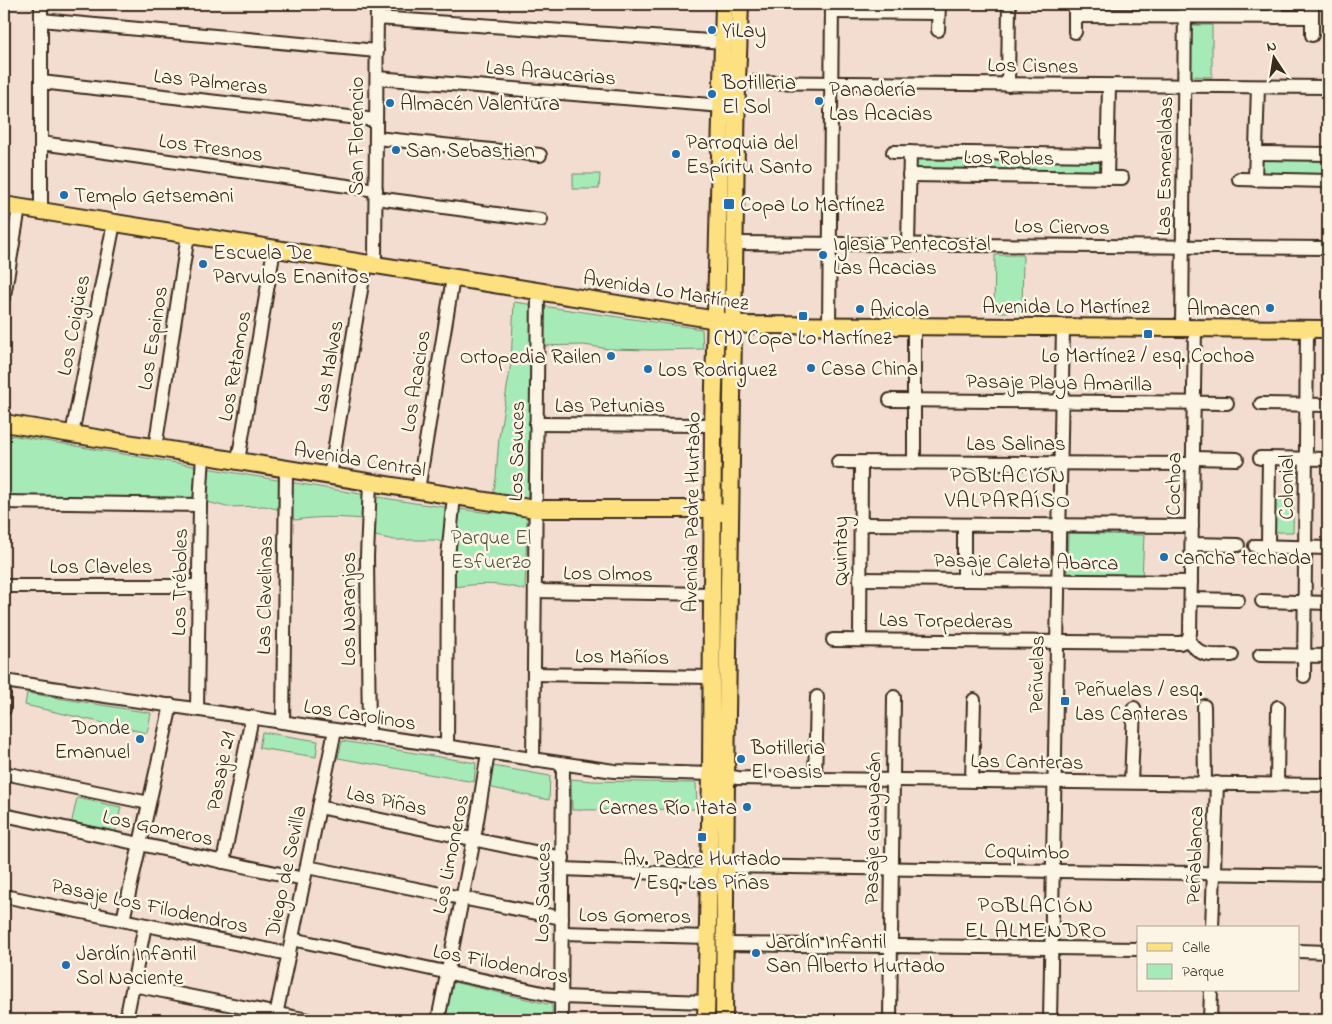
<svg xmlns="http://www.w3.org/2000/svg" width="1332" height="1024" font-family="'Indie Flower',sans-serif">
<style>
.green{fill:#a6ebb7;stroke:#708a6a}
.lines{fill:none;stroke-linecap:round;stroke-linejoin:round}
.minor-casing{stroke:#3b2a1e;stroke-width:16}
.major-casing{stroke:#3b2a1e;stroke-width:20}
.minor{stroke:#fcf5e5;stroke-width:12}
.major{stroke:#fde080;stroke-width:16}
.poi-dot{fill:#1f6fb2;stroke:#fcf5e5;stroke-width:2}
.labels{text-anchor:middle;stroke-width:5;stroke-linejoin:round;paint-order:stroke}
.poi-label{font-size:21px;fill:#3b2a1e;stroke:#fcf5e5;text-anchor:start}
.street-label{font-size:21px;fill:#3b2a1e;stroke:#fcf5e5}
.park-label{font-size:21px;fill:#565a44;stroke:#fcf5e5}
.neighbourhood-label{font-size:22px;letter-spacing:1px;fill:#3b2a1e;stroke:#fcf5e5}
</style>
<rect width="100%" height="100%" fill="#f3ddd1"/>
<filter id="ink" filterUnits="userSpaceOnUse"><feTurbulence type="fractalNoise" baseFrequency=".02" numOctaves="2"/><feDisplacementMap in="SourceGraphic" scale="10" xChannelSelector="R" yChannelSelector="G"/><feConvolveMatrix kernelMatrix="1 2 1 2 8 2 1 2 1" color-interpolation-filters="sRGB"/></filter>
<g filter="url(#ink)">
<g class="green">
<polygon points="1190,4 1217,4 1218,9 1215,9 1215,13 1190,12"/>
<polygon points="1281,4 1309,4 1309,14 1281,13"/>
<polygon points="1192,25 1212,25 1212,77 1191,76"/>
<polygon points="1262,157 1328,158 1328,177 1261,176"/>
<polygon points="917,159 1101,160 1103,174 914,172 915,161"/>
<polygon points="573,174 600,174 599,189 573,189"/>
<polygon points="995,255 1023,255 1022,312 994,312"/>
<path d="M514,302L702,329L703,349L653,350L609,349L584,345L532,346L525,590C502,583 479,583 455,587L454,550L437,540H395L375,536L372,520C346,517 321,516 295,520L285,511L265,506L227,507L207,502H136L4,496V434L414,503L490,513L496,478L499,437L511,363Z"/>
<polygon points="1271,495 1294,495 1293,532 1270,532"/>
<polygon points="1068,533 1144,535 1142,578 1067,576"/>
<polygon points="27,693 151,713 147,733 25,705"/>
<polygon points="262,732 318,741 316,757 259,748"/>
<polygon points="342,741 476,763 474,782 338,758"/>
<polygon points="493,766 550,776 549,800 488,787"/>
<polygon points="571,779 592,781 696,783 697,809 572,810"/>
<polygon points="77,798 121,807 115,834 71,825"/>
<polygon points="453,982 552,1005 552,1020 445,1020"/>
</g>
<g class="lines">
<defs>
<g id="minor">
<polyline points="1075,4 1075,32"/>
<polyline points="832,12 938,13"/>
<polyline points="1075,16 1312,17"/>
<polyline points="1276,17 1276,4"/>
<polyline points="377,18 724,42"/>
<polyline points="41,20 377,51"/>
<polyline points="938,30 939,4"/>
<polyline points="1312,35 1312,4"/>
<polyline points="377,78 723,106"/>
<polyline points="41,82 376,120"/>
<polyline points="737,82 1328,87"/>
<polyline points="1008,85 1009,4"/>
<polyline points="376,138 540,155"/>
<polyline points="41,143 376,190"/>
<polyline points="893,152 1108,155"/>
<polyline points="1256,153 1328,154"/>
<polyline points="909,175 1122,178"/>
<polyline points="1107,178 1109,86"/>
<polyline points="1239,179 1328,181"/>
<polyline points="1255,180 1258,87"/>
<polyline points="376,198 541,220"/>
<polyline points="41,211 41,4"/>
<polyline points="735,243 1328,248"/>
<polyline points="908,245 910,152"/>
<polyline points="4,296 19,208"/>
<polyline points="829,326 832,4"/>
<polyline points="914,327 914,463"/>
<polyline points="1182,328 1185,4"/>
<polyline points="890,400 1227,403"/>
<polyline points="1261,404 1328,405"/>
<polyline points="536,424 713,425"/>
<polyline points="72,434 114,223"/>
<polyline points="155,448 188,235"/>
<polyline points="1193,458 1237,459"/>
<polyline points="1260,458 1328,459"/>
<polyline points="238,461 274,249"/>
<polyline points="838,462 1193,464"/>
<polyline points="330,476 363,278 367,264 375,257 377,4"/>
<polyline points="418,490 453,278"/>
<polyline points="4,502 200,505"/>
<polyline points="860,524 1192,526"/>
<polyline points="1192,544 1238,545"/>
<polyline points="1255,546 1328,548"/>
<polyline points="1268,546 1269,458"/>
<polyline points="860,579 1191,582"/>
<polyline points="964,580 964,525"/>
<polyline points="4,586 199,586"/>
<polyline points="535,591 711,594"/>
<polyline points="1191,599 1238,600"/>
<polyline points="1262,601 1328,603"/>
<polyline points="860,639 861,463"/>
<polyline points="833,640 1180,643 1188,640"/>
<polyline points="1188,640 1190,633 1195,328"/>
<path d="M1188,640C1203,659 1209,655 1232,655"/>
<polyline points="1260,655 1328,656"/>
<polyline points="534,674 710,677"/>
<polyline points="1304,676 1307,329"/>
<polyline points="4,681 614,771 711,774 738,778 1328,785"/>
<polyline points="4,689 4,709"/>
<polyline points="1204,706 1205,783"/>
<polyline points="197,709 200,505 203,455"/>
<polyline points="283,722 286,469"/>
<polyline points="369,735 367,557 370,482"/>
<polyline points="447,747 448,557 454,496"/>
<polyline points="533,760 538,292"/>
<polyline points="4,773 149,803"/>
<polyline points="815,779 817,697"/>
<polyline points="972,781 974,700"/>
<polyline points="1131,782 1134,708"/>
<polyline points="1277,784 1278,707"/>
<polyline points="319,807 563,858"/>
<polyline points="4,815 304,879"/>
<polyline points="223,862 252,717"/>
<polyline points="725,866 1328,875"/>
<polyline points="307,867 562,918"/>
<polyline points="563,869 709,875"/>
<polyline points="4,896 289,954"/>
<polyline points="123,920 171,705"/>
<polyline points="1212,928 1217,783"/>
<polyline points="562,933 708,937"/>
<polyline points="292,939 561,997 706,1002"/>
<polyline points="725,944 1138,949"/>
<polyline points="1298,951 1328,952"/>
<polyline points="133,985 308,1020"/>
<polyline points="126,1020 145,925"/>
<polyline points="275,1020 335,730"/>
<polyline points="438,1020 474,839 488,753"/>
<polyline points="561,1020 563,764"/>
<polyline points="890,1020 894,697"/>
<polyline points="1050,1020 1063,328"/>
<polyline points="1210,1020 1211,990"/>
</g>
<g id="major">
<polyline points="4,205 748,325 1328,329"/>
<polyline points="4,423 535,509 712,509 721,513"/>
<polyline points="706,1020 711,774 713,425 724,4"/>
<polyline points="724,1020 726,777 737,82 740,4"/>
</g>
</defs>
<use href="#minor" class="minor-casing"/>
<use href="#major" class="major-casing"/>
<use href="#minor" class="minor"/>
<use href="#major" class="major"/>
</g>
</g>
<g class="poi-dot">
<circle cx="712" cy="30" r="5"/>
<circle cx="712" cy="94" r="5"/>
<circle cx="819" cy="101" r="5"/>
<circle cx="390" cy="103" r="5"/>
<circle cx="396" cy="150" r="5"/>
<circle cx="676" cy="154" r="5"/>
<circle cx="64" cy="195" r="5"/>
<rect x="723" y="198" width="12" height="12" rx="2.5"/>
<circle cx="823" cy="255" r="5"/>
<circle cx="203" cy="264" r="5"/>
<circle cx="1270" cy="308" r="5"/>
<circle cx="860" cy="309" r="5"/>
<rect x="798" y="311" width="10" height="10" rx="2.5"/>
<rect x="1143" y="329" width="10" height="10" rx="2.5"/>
<circle cx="611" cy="356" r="5"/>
<circle cx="811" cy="368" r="5"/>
<circle cx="648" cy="369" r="5"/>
<circle cx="1164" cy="557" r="5"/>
<rect x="1060" y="696" width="10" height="10" rx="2.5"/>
<circle cx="140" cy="739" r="5"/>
<circle cx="741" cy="759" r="5"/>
<circle cx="747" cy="807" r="5"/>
<rect x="697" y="832" width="10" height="10" rx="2.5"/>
<circle cx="756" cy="953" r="5"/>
<circle cx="66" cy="965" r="5"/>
</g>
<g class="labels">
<g class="poi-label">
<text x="722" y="37">YiLay</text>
<text x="722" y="89">Botilleria<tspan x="722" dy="24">El Sol</tspan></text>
<text x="829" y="96">Panadería<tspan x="829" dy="24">Las Acacias</tspan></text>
<text x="400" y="110">Almacén Valentura</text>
<text x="686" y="149">Parroquia del<tspan x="686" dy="24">Espíritu Santo</tspan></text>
<text x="406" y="157">San Sebastian</text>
<text x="74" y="202">Templo Getsemani</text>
<text x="740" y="211">Copa Lo Martínez</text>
<text x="833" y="250">Iglesia Pentecostal<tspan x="833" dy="24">Las Acacias</tspan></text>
<text x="213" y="259">Escuela De<tspan x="213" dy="24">Parvulos Enanitos</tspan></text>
<text x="1260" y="315" text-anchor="end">Almacen</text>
<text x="870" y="316">Avicola</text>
<text x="803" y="344" text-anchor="middle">(M) Copa Lo Martínez</text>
<text x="1148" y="362" text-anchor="middle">Lo Martínez / esq. Cochoa</text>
<text x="601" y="363" text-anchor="end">Ortopedia Railen</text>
<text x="821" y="375">Casa China</text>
<text x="658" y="376">Los Rodriguez</text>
<text x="1174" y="564">cancha techada</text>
<text x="1075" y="696">Peñuelas / esq.<tspan x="1075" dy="24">Las Canteras</tspan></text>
<text x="130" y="734" text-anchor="end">Donde<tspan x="130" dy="24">Emanuel</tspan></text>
<text x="751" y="754">Botilleria<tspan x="751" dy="24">El Oasis</tspan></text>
<text x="737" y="814" text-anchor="end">Carnes Río Itata</text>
<text x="702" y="865" text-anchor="middle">Av. Padre Hurtado<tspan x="702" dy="24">/ Esq. Las Piñas</tspan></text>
<text x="766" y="948">Jardín Infantil<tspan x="766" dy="24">San Alberto Hurtado</tspan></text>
<text x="76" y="960">Jardín Infantil<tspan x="76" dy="24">Sol Naciente</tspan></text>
</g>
<g class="street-label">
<text transform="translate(1033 65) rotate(1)" y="7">Los Cisnes</text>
<text transform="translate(551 72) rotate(5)" y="7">Las Araucarias</text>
<text transform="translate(211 81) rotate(6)" y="7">Las Palmeras</text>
<text transform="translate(356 136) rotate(-90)" y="7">San Florencio</text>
<text transform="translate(211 147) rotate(8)" y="7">Los Fresnos</text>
<text transform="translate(1009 157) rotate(1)" y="7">Los Robles</text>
<text transform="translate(1164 166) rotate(-89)" y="7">Las Esmeraldas</text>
<text transform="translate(1062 226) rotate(1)" y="7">Los Ciervos</text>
<text transform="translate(666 290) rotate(9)" y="7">Avenida Lo Martínez</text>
<text x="1066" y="313">Avenida Lo Martínez</text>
<text transform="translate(73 325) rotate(-79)" y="7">Los Coigües</text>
<text transform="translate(152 338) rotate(-81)" y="7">Los Espinos</text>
<text transform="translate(234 366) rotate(-80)" y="7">Los Retamos</text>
<text transform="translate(328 366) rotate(-80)" y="7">Las Malvas</text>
<text transform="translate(415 381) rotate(-81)" y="7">Los Acacios</text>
<text transform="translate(1059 382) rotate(1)" y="7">Pasaje Playa Amarilla</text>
<text x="610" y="412">Las Petunias</text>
<text x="1016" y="450">Las Salinas</text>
<text transform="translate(516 451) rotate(-89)" y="7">Los Sauces</text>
<text transform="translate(360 459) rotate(9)" y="7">Avenida Central</text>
<text transform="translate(1173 484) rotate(-89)" y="7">Cochoa</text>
<text transform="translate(1286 487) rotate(-90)" y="7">Colonial</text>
<text transform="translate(691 512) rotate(-89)" y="7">Avenida Padre Hurtado</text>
<text transform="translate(840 551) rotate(-90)" y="7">Quintay</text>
<text transform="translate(1026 561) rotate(1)" y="7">Pasaje Caleta Abarca</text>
<text x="101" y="573">Los Claveles</text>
<text transform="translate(608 573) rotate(1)" y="7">Los Olmos</text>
<text transform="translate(179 582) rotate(-89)" y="7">Los Tréboles</text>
<text transform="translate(264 595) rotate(-89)" y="7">Las Clavelinas</text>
<text transform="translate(348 609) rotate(-90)" y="7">Los Naranjos</text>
<text transform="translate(946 620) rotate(1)" y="7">Las Torpederas</text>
<text transform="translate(622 656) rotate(1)" y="7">Los Mañíos</text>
<text transform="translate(1036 674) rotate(-89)" y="7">Peñuelas</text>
<text transform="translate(360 714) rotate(9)" y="7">Los Carolinos</text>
<text transform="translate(1027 761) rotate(1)" y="7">Las Canteras</text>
<text transform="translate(220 771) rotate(-79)" y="7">Pasaje 21</text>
<text transform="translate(387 800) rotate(12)" y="7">Las Piñas</text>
<text transform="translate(158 827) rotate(12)" y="7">Los Gomeros</text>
<text transform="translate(872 828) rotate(-89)" y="7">Pasaje Guayacán</text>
<text transform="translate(1027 851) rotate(1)" y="7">Coquimbo</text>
<text transform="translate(450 854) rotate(-79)" y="7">Los Limoneros</text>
<text transform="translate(1194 855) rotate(-88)" y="7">Peñablanca</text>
<text transform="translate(285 871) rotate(-78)" y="7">Diego de Sevilla</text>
<text transform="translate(542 892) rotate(-89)" y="7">Los Sauces</text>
<text transform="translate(150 905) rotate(12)" y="7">Pasaje Los Filodendros</text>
<text transform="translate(635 915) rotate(1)" y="7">Los Gomeros</text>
<text transform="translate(501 963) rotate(11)" y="7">Los Filodendros</text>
</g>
<g class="park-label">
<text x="491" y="544">Parque El<tspan x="491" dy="24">Esfuerzo</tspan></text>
</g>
<g class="neighbourhood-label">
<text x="1008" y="482">POBLACIÓN<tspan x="1008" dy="25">VALPARAÍSO</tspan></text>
<text x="1036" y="912">POBLACIÓN<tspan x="1036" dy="25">EL ALMENDRO</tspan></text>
</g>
</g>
<rect width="1332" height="1024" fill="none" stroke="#fcf5e5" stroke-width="20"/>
<rect x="10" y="10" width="1312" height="1004" fill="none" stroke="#3b2a1e" stroke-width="2" filter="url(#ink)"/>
<rect x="1137" y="926" width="162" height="65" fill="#fcf5e5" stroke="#afa495"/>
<rect x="1147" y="943" width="25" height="8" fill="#fde080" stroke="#afa495"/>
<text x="1182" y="952" font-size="15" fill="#3b2a1e">Calle</text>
<rect x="1147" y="964" width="25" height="15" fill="#a6ebb7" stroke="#afa495"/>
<text x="1182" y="976" font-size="15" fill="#3b2a1e">Parque</text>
<g transform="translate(1274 58) rotate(348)" stroke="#fcf5e5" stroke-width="4" paint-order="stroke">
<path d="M0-4L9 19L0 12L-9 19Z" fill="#3b2a1e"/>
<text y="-8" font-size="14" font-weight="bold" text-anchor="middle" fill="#3b2a1e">N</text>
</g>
</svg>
